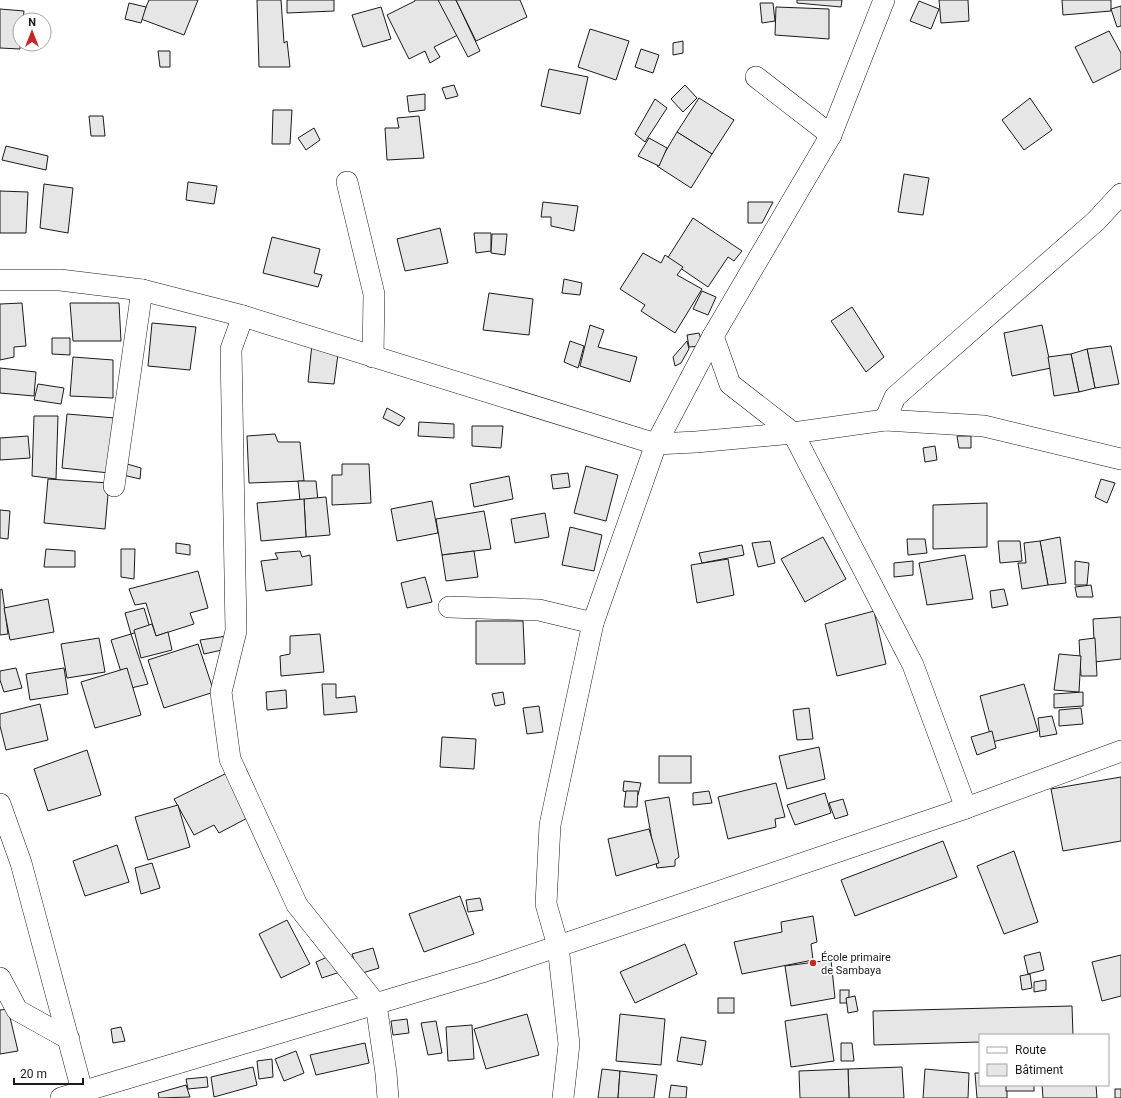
<svg xmlns="http://www.w3.org/2000/svg" width="1121" height="1098" font-family="Roboto,sans-serif">
<style>
.building{fill:#e6e6e6;stroke:#1a1a1a}
.lines{fill:none;stroke-linecap:round;stroke-linejoin:round}
.minor-casing{stroke:#1a1a1a;stroke-width:22}
.minor{stroke:#fff;stroke-width:21}
.poi-dot{fill:#c62828;stroke:#fff;stroke-width:1.5}
.labels{text-anchor:middle;stroke-width:3;stroke-linejoin:round;paint-order:stroke}
.poi-label{font-size:11px;fill:#1a1a1a;stroke:#fff;text-anchor:start}
</style>
<rect width="100%" height="100%" fill="#fff"/>
<g class="building">
<polygon points="149,0 198,0 184,35 141,19"/>
<polygon points="257,0 281,0 284,43 287,41 290,67 259,67"/>
<polygon points="287,0 334,0 334,11 287,13"/>
<polygon points="415,0 441,0 458,35 434,47 440,57 430,63 425,51 409,59 387,15 415,1"/>
<polygon points="438,0 456,0 480,51 468,57"/>
<polygon points="456,0 520,0 527,17 476,41"/>
<polygon points="797,0 842,0 841,7 797,3"/>
<polygon points="939,0 968,0 969,21 941,23"/>
<polygon points="1062,0 1111,0 1111,11 1063,15"/>
<polygon points="919,1 939,9 931,29 910,21"/>
<polygon points="129,3 146,7 141,23 125,19"/>
<polygon points="760,3 773,3 775,21 762,23"/>
<polygon points="1121,6 1121,26 1117,27 1111,9"/>
<polygon points="381,7 391,39 363,47 352,15"/>
<polygon points="776,7 829,9 829,39 775,35"/>
<polygon points="0,9 24,11 23,20 20,20 20,49 0,48"/>
<polygon points="590,29 629,41 616,80 578,67"/>
<polygon points="1109,31 1121,53 1121,69 1093,83 1075,47"/>
<polygon points="683,41 683,53 673,55 673,43"/>
<polygon points="641,49 659,55 653,73 635,67"/>
<polygon points="158,51 170,51 170,67 160,67"/>
<polygon points="549,69 588,77 580,114 541,106"/>
<polygon points="454,85 458,96 446,99 442,88"/>
<polygon points="685,85 697,98 683,112 671,99"/>
<polygon points="425,94 425,110 409,112 407,96"/>
<polygon points="699,98 734,120 712,154 677,132"/>
<polygon points="1030,98 1052,130 1024,150 1002,120"/>
<polygon points="655,99 667,108 645,142 635,134"/>
<polygon points="273,110 292,110 290,144 272,144"/>
<polygon points="89,116 103,116 105,136 91,136"/>
<polygon points="419,116 424,158 387,160 385,128 399,128 397,118"/>
<polygon points="314,128 320,140 306,150 298,138"/>
<polygon points="677,132 712,154 691,188 657,166"/>
<polygon points="649,138 667,148 659,166 638,156"/>
<polygon points="6,146 48,156 46,170 2,160"/>
<polygon points="904,174 929,178 923,215 898,212"/>
<polygon points="188,182 217,186 214,204 186,200"/>
<polygon points="44,184 73,188 68,233 40,228"/>
<polygon points="0,191 28,192 26,233 0,233"/>
<polygon points="543,202 578,206 574,231 551,226 551,217 541,217"/>
<polygon points="748,202 773,202 762,223 748,223"/>
<polygon points="693,218 742,251 734,261 728,257 708,287 667,259"/>
<polygon points="440,228 448,263 405,271 397,239"/>
<polygon points="474,233 491,233 491,251 476,253"/>
<polygon points="492,234 507,234 505,255 491,253"/>
<polygon points="272,237 320,249 314,273 322,275 318,287 263,273"/>
<polygon points="643,253 661,263 665,255 683,267 677,275 702,289 675,333 641,311 645,305 620,289"/>
<polygon points="564,279 582,283 580,295 562,293"/>
<polygon points="702,291 716,297 708,315 693,309"/>
<polygon points="489,293 533,299 529,335 483,330"/>
<polygon points="22,303 26,346 14,347 14,357 0,360 0,304"/>
<polygon points="70,303 119,303 121,341 73,341"/>
<polygon points="852,307 884,357 866,372 831,321"/>
<polygon points="152,323 196,327 190,370 148,366"/>
<polygon points="590,325 604,330 598,347 637,357 630,382 580,366"/>
<polygon points="1042,325 1051,368 1012,376 1004,333"/>
<polygon points="699,333 703,346 689,347 687,335"/>
<polygon points="52,338 70,338 70,355 52,354"/>
<polygon points="570,341 584,346 578,368 564,362"/>
<polygon points="687,341 689,349 681,363 675,366 673,357"/>
<polygon points="312,344 339,347 334,384 308,382"/>
<polygon points="1111,346 1119,384 1095,388 1087,349"/>
<polygon points="1087,349 1095,388 1079,392 1071,354"/>
<polygon points="1071,354 1079,392 1054,396 1048,357"/>
<polygon points="73,357 113,360 113,398 70,396"/>
<polygon points="0,368 36,372 34,396 0,393"/>
<polygon points="38,384 64,388 61,404 34,400"/>
<polygon points="387,408 405,418 399,426 383,418"/>
<polygon points="67,414 115,418 109,473 62,468"/>
<polygon points="34,416 58,416 56,479 32,476"/>
<polygon points="419,422 454,424 454,438 418,436"/>
<polygon points="472,426 503,426 501,448 472,446"/>
<polygon points="275,434 278,442 300,442 304,481 249,483 247,436"/>
<polygon points="28,436 30,458 0,460 0,438"/>
<polygon points="957,436 971,436 971,448 959,448"/>
<polygon points="935,446 937,460 925,462 923,448"/>
<polygon points="127,464 141,468 140,479 123,475"/>
<polygon points="342,464 369,464 371,503 332,505 332,475 342,475"/>
<polygon points="586,466 618,475 606,521 574,513"/>
<polygon points="568,473 570,487 553,489 551,475"/>
<polygon points="509,476 513,499 474,507 470,484"/>
<polygon points="48,479 109,483 105,529 44,523"/>
<polygon points="1101,479 1115,483 1107,503 1095,497"/>
<polygon points="298,481 316,481 318,501 300,501"/>
<polygon points="326,497 330,535 306,537 304,499"/>
<polygon points="304,499 306,537 261,541 257,503"/>
<polygon points="432,501 438,533 397,541 391,509"/>
<polygon points="987,503 987,547 933,549 933,505"/>
<polygon points="0,510 10,511 8,539 0,538"/>
<polygon points="484,511 491,549 442,555 436,519"/>
<polygon points="545,513 549,537 515,543 511,519"/>
<polygon points="570,527 602,535 594,571 562,565"/>
<polygon points="823,537 846,579 805,602 781,559"/>
<polygon points="1060,537 1066,583 1048,585 1040,541"/>
<polygon points="907,539 925,539 927,553 908,555"/>
<polygon points="770,541 775,563 758,567 752,543"/>
<polygon points="998,541 1020,541 1022,561 1000,563"/>
<polygon points="1040,541 1048,585 1022,589 1018,563 1026,563 1024,543"/>
<polygon points="176,543 190,545 190,555 176,553"/>
<polygon points="742,545 744,555 702,563 699,553"/>
<polygon points="46,549 75,551 75,567 44,567"/>
<polygon points="121,549 135,549 134,579 121,577"/>
<polygon points="300,551 302,557 310,555 312,585 266,591 261,561 278,559 275,553"/>
<polygon points="474,551 478,577 446,581 442,555"/>
<polygon points="965,555 973,599 927,605 919,563"/>
<polygon points="728,559 734,595 697,603 691,565"/>
<polygon points="913,561 913,575 894,577 894,563"/>
<polygon points="1075,561 1089,563 1087,585 1075,585"/>
<polygon points="198,571 208,608 190,613 194,624 156,636 146,603 135,605 129,589"/>
<polygon points="425,577 432,602 407,608 401,583"/>
<polygon points="1091,585 1093,597 1077,597 1075,587"/>
<polygon points="2,589 8,634 0,635 0,590"/>
<polygon points="1004,589 1008,605 992,608 990,591"/>
<polygon points="48,599 54,632 10,640 4,608"/>
<polygon points="144,608 150,628 131,634 125,613"/>
<polygon points="874,611 886,664 837,676 825,624"/>
<polygon points="1121,617 1121,659 1095,662 1093,619"/>
<polygon points="476,621 523,621 525,664 476,664"/>
<polygon points="152,624 156,636 168,632 172,650 141,658 134,630"/>
<polygon points="131,634 148,684 131,688 127,672 121,672 111,640"/>
<polygon points="320,634 324,672 281,676 280,656 290,654 290,636"/>
<polygon points="227,636 231,648 204,654 200,640"/>
<polygon points="99,638 105,672 67,678 61,644"/>
<polygon points="1095,638 1097,676 1081,676 1079,640"/>
<polygon points="198,644 214,692 164,708 148,660"/>
<polygon points="1059,654 1081,656 1079,692 1054,690"/>
<polygon points="16,668 22,688 4,692 0,680 0,671"/>
<polygon points="64,668 68,694 30,700 26,674"/>
<polygon points="127,668 141,715 95,728 81,682"/>
<polygon points="322,684 336,684 336,698 355,696 357,712 324,715"/>
<polygon points="1024,684 1038,731 992,742 980,696"/>
<polygon points="286,690 287,708 267,710 266,692"/>
<polygon points="503,692 505,704 495,706 492,694"/>
<polygon points="1083,692 1083,706 1054,708 1054,694"/>
<polygon points="40,704 48,740 6,750 0,726 0,714"/>
<polygon points="539,706 543,732 527,734 523,708"/>
<polygon points="809,708 813,739 797,740 793,710"/>
<polygon points="1081,708 1083,724 1059,726 1059,710"/>
<polygon points="1052,716 1057,734 1040,737 1038,718"/>
<polygon points="992,731 996,748 977,755 971,737"/>
<polygon points="442,737 476,739 474,769 440,767"/>
<polygon points="819,747 825,779 787,789 779,756"/>
<polygon points="87,750 101,795 48,811 34,769"/>
<rect x="659" y="756" width="32" height="27"/>
<polygon points="231,771 253,815 219,833 214,825 194,835 174,799"/>
<polygon points="1121,777 1121,841 1063,851 1051,789"/>
<polygon points="624,781 641,783 638,795 623,791"/>
<polygon points="776,783 785,817 775,819 776,827 728,839 718,797"/>
<polygon points="626,791 638,791 637,807 624,807"/>
<polygon points="709,791 712,803 693,805 693,793"/>
<polygon points="825,793 831,813 795,825 787,805"/>
<polygon points="669,797 679,857 675,860 675,866 657,868 645,801"/>
<polygon points="843,799 848,815 835,819 829,803"/>
<polygon points="178,805 190,847 148,860 135,817"/>
<polygon points="649,829 659,863 616,876 608,839"/>
<polygon points="943,841 957,877 855,916 841,880"/>
<polygon points="117,845 129,882 85,896 73,861"/>
<polygon points="1014,851 1038,922 1004,934 977,866"/>
<polygon points="152,863 160,888 141,894 135,868"/>
<polygon points="460,896 474,934 424,952 409,914"/>
<polygon points="480,898 483,910 468,912 466,900"/>
<polygon points="813,916 817,942 811,944 813,960 742,974 734,942 782,932 781,922"/>
<polygon points="287,920 310,964 281,978 259,934"/>
<polygon points="685,944 697,974 635,1003 620,972"/>
<polygon points="373,948 379,968 359,974 352,954"/>
<polygon points="1040,952 1044,970 1028,974 1024,956"/>
<polygon points="334,954 340,972 322,978 316,962"/>
<polygon points="1121,955 1121,996 1102,1001 1092,962"/>
<polygon points="831,960 835,998 791,1006 785,966"/>
<polygon points="1030,974 1032,988 1022,990 1020,976"/>
<polygon points="1046,980 1046,990 1034,992 1034,982"/>
<rect x="840" y="990" width="9" height="13"/>
<polygon points="855,996 858,1011 848,1013 846,998"/>
<rect x="718" y="998" width="16" height="15"/>
<polygon points="1072,1006 1073,1035 980,1035 980,1042 874,1045 873,1011"/>
<polygon points="8,1009 18,1051 0,1054 0,1010"/>
<polygon points="527,1014 539,1055 486,1069 474,1029"/>
<polygon points="620,1014 665,1019 661,1065 616,1061"/>
<polygon points="827,1014 834,1061 791,1067 785,1021"/>
<polygon points="407,1019 409,1033 393,1035 391,1021"/>
<polygon points="436,1021 442,1053 428,1055 421,1023"/>
<polygon points="472,1025 474,1059 448,1061 446,1027"/>
<polygon points="121,1027 125,1041 113,1043 111,1029"/>
<polygon points="681,1037 706,1041 702,1065 677,1061"/>
<polygon points="365,1043 369,1063 316,1075 310,1055"/>
<polygon points="841,1043 852,1043 854,1061 841,1061"/>
<polygon points="296,1051 304,1073 284,1081 275,1059"/>
<polygon points="272,1059 273,1077 259,1079 257,1061"/>
<polygon points="253,1067 257,1085 214,1097 211,1077"/>
<polygon points="902,1067 904,1098 849,1098 848,1069"/>
<polygon points="602,1069 620,1071 618,1098 598,1098"/>
<polygon points="848,1069 849,1098 800,1098 799,1071"/>
<polygon points="925,1069 969,1073 968,1098 923,1098"/>
<polygon points="620,1071 657,1075 654,1098 618,1098"/>
<polygon points="975,1073 980,1073 980,1085 1007,1085 1007,1098 977,1098"/>
<polygon points="207,1077 208,1087 188,1089 186,1079"/>
<polygon points="186,1085 190,1097 159,1098 158,1093"/>
<polygon points="671,1085 687,1087 686,1098 669,1098"/>
<rect x="1006" y="1085" width="28" height="6"/>
<polygon points="1042,1085 1096,1085 1097,1098 1043,1098"/>
<rect x="1115" y="1089" width="6" height="9"/>
</g>
<g class="lines">
<defs>
<g id="minor">
<polyline points="756,77 831,135"/>
<polyline points="347,182 374,294 373,357"/>
<polyline points="0,280 60,280 142,290 243,316 656,444 696,442 793,433 885,420 984,426 1121,459"/>
<polyline points="243,316 231,349 236,631 221,692 230,759 297,905 376,1004 386,1073 388,1098"/>
<polyline points="713,336 730,384 793,433 913,665 966,808"/>
<polyline points="885,420 895,397 1096,221 1121,194"/>
<polyline points="114,486 142,290"/>
<polyline points="449,607 539,610 593,623"/>
<polyline points="0,804 21,863 84,1098"/>
<polyline points="0,978 17,1010 69,1039"/>
<polyline points="61,1098 482,972 966,808 1121,751"/>
<polyline points="563,1098 569,1044 558,946 546,904 550,825 593,623 656,444 713,336 831,135 884,0"/>
</g>
</defs>
<use href="#minor" class="minor-casing"/>
<use href="#minor" class="minor"/>
</g>
<circle class="poi-dot" cx="813" cy="963" r="4"/>
<g class="labels">
<g class="poi-label">
<text x="821" y="961">École primaire<tspan x="821" dy="13">de Sambaya</tspan></text>
</g>
</g>
<rect x="979" y="1034" width="130" height="52" fill="#ffffff" stroke="#a3a3a3"/>
<rect x="987" y="1047" width="20" height="6" fill="#ffffff" stroke="#a3a3a3"/>
<text x="1015" y="1054" font-size="12" fill="#1a1a1a">Route</text>
<rect x="987" y="1064" width="20" height="12" fill="#e6e6e6" stroke="#a3a3a3"/>
<text x="1015" y="1074" font-size="12" fill="#1a1a1a">Bâtiment</text>
<g transform="translate(32 32)"><circle r="19" fill="#ffffff" stroke="#a3a3a3"/>
<path d="M0-3L7 15L0 10L-7 15Z" fill="#c62828"/>
<text y="-6" font-size="11" font-weight="bold" text-anchor="middle" fill="#1a1a1a">N</text>
</g>
<path d="M14 1078v6h69v-6" fill="none" stroke="#1a1a1a" stroke-width="2"/>
<text x="20" y="1078" font-size="12" fill="#1a1a1a" stroke="#ffffff" stroke-width="3" paint-order="stroke">20 m</text>
</svg>
